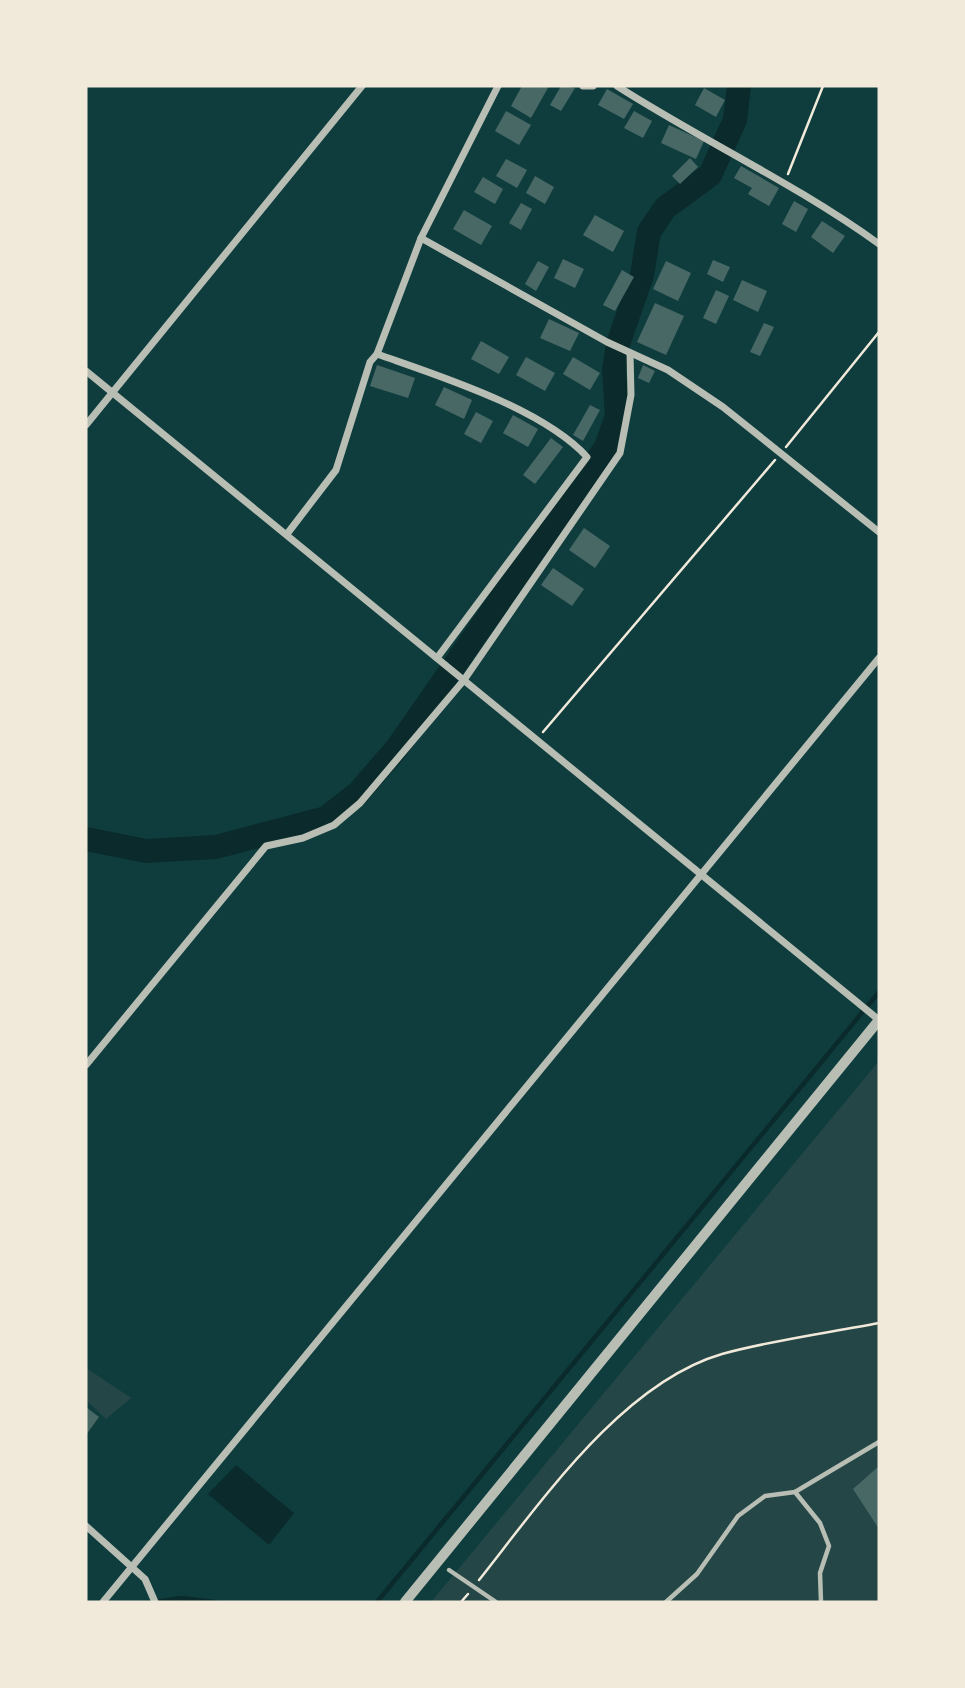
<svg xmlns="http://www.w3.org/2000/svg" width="965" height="1688" font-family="'DM Sans',sans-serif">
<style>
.green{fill:#244646}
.water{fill:#0a2a2b}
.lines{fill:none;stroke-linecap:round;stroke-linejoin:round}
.stream{stroke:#0a2a2b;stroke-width:4.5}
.river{stroke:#0a2a2b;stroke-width:24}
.building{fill:#486865}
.path{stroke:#f1e9da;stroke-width:2.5}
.service{stroke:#b8beb3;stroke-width:4.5}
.minor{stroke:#b8beb3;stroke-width:7}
.tertiary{stroke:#b8beb3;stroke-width:10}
</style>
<rect width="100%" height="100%" fill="#0f3d3e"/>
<g class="green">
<polygon points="879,1061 879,1602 431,1602"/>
<polygon points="86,1368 131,1398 106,1419 86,1400"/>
</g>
<polygon class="water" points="236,1465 294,1513 269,1545 208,1494"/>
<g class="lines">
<g class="stream">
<polyline points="156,1602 181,1598 215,1602"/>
<polyline points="377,1602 879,992"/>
</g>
<polyline class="river" points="86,839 146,851 216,847 326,818 358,793 397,748 606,447 617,416 614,370 618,344 642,275 649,232 665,208 710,175 735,120 739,86"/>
</g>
<g class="building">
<polygon points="522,86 549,86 531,118 511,106"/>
<polygon points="561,86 575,88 561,111 550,105"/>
<polygon points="704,88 725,100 716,117 695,105"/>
<polygon points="607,89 633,104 624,119 598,105"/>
<polygon points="506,111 531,125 519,145 495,131"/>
<polygon points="634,111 652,121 643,138 624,128"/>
<polygon points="669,125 704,141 696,159 661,143"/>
<polygon points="690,158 698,167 680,184 672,176"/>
<polygon points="506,159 527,170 517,188 496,176"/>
<polygon points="741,166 779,188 769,206 748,194 752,188 734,178"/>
<polygon points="535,176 554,187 545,204 526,193"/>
<polygon points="483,177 503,189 495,204 474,192"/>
<polygon points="794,201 808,209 796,232 782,224"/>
<polygon points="521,203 532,209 521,230 509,223"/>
<polygon points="464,210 492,226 481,245 453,229"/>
<polygon points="595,215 624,231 613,252 583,235"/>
<polygon points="822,221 845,236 833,253 811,237"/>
<polygon points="563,259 584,269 575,288 554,278"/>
<polygon points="713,260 730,267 723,282 707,274"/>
<polygon points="538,261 549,267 536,291 525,284"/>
<polygon points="666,261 691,273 678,301 653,289"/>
<polygon points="622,270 634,277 615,311 603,305"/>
<polygon points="742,280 767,291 758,312 733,300"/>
<polygon points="716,290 729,296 716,324 703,318"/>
<polygon points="655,303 684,316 666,355 637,342"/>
<polygon points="549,319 579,333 570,351 540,338"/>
<polygon points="764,323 774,327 760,356 750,352"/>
<polygon points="481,341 509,357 499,374 471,359"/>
<polygon points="526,357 555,373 545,391 516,375"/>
<polygon points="573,357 600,373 590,390 563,374"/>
<polygon points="377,365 415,378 408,398 370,386"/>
<polygon points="643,365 655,371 649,383 638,378"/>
<polygon points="444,387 472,400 464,419 435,405"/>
<polygon points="590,405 600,410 583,441 573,435"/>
<polygon points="476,412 493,421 481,443 464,434"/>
<polygon points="513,415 538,429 528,447 503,433"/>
<polygon points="551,438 563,447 535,484 523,475"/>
<polygon points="584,528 610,546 595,568 569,550"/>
<polygon points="553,568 584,589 572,606 541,585"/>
<polygon points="86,1407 99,1417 86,1435"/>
<polygon points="879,1466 879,1529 853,1489"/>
</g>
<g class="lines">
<g class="path">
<polyline points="788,174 823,86"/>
<polyline points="786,447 879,332"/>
<polyline points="543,732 775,460"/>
<path d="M479,1580C541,1502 622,1383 722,1354C773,1340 827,1333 879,1323"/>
<polyline points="461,1602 468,1594"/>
</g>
<g class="service">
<polyline points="795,1492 820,1523 829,1546 820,1573 821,1602"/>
<polyline points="449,1570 496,1602"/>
<polyline points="666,1602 697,1574 738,1516 765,1496 795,1492 879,1442"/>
</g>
<g class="minor">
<polyline points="583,86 593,86"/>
<path d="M617,86C703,141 796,184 879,244"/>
<polyline points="421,238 607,342 668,370 723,407 879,532"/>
<path d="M377,354C439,376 542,408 587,457L437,658"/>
<polyline points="86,371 879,1020"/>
<polyline points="86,425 362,86"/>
<polyline points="287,534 336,470 370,362 377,354 421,238 498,86"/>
<polyline points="86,1065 266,846 303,838 334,825 360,803 464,680 620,453 631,395 630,353"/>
<polyline points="86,1526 145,1579 155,1602"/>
<polyline points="103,1602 879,658"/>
</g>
<polyline class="tertiary" points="405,1602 879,1020"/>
</g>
<rect width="965" height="1688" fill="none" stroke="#f1e9da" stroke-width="175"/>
</svg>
